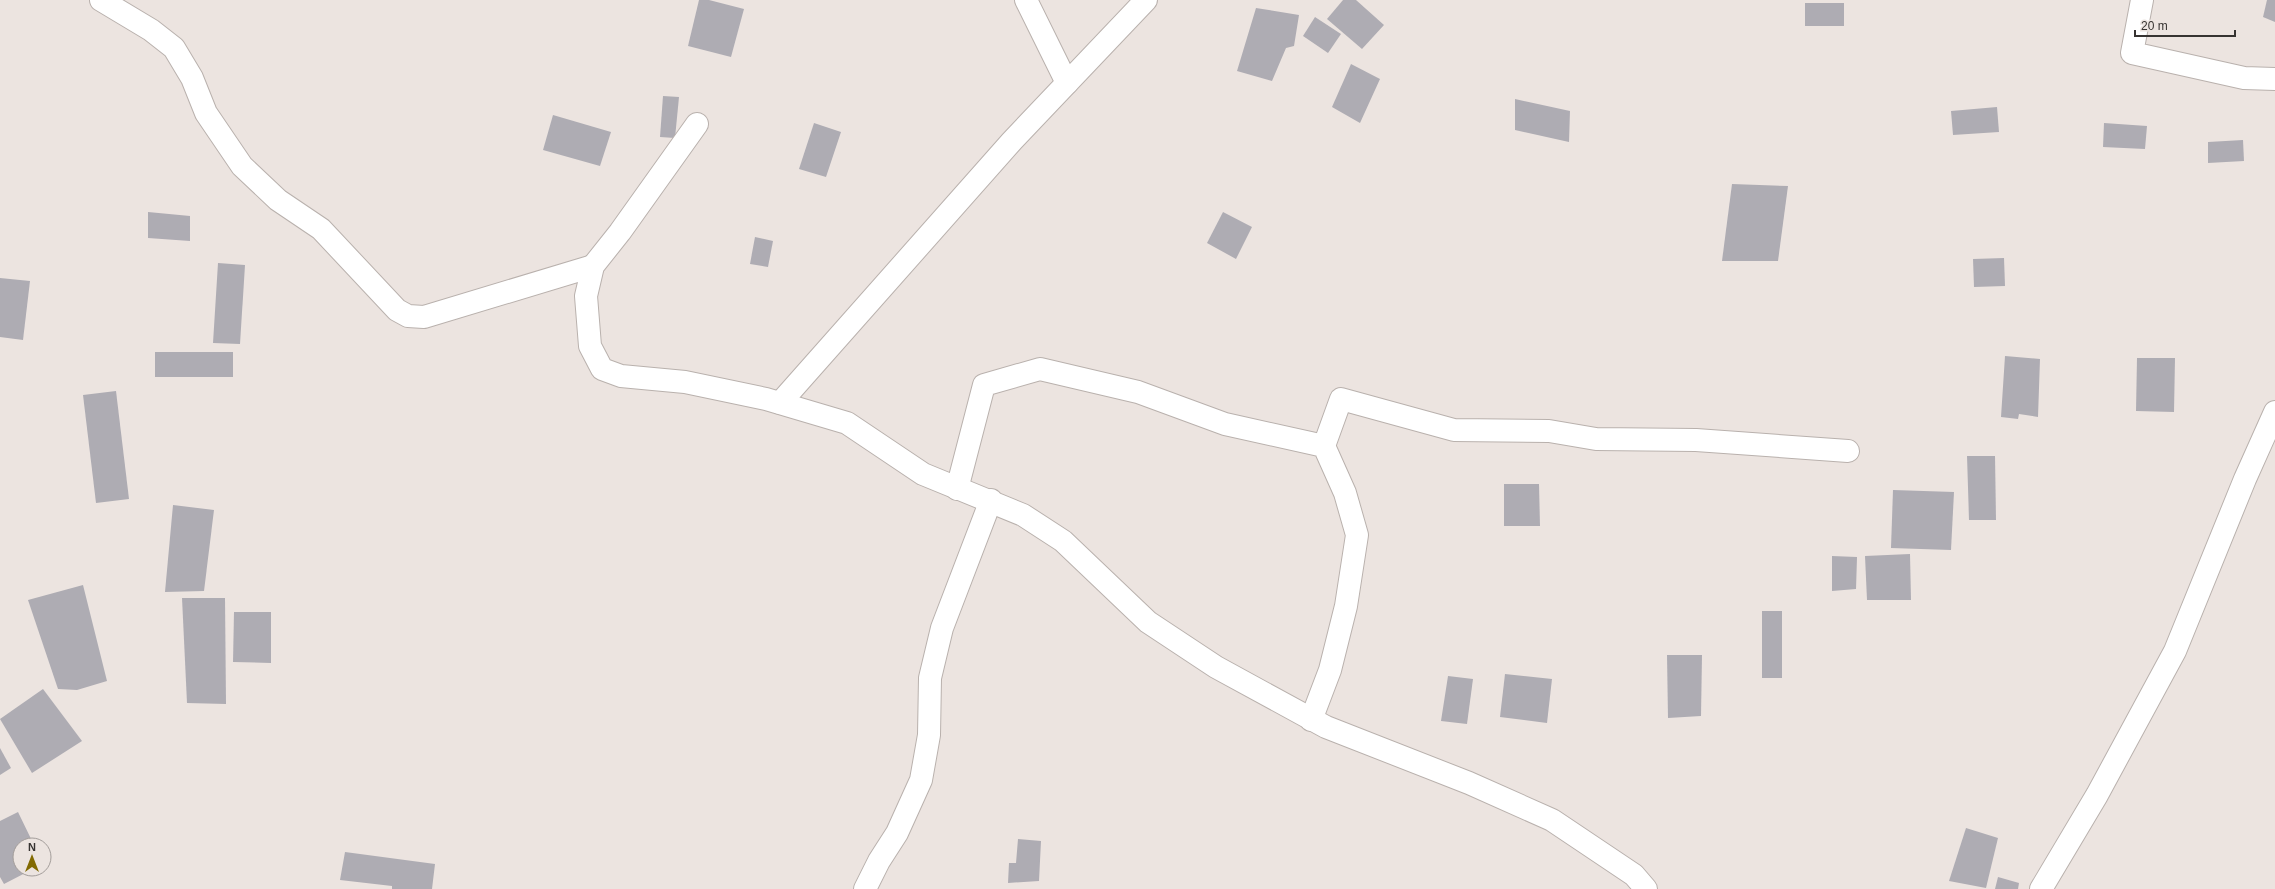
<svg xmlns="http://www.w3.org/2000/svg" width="2275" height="889" font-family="Arial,sans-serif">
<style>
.building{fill:#aeacb3}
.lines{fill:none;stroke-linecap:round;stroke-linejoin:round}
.minor-casing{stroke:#b9b1ad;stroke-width:24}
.minor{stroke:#fff;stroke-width:22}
</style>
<rect width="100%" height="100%" fill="#ece4e0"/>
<g class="building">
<polygon points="699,0 709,0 744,9 731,57 688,46"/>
<polygon points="1343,0 1356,0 1384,25 1362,49 1327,19"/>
<polygon points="2267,0 2275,0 2275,22 2263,17"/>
<rect x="1805" y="3" width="39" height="23"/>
<polygon points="1256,8 1299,15 1294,46 1286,48 1272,81 1237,71"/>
<polygon points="1315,17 1341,34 1328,53 1303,36"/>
<polygon points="1351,64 1380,79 1360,123 1332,107"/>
<polygon points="663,96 679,97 675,138 660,137"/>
<polygon points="1515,99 1570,111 1569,142 1515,130"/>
<polygon points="1997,107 1999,132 1953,135 1951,111"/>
<polygon points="553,115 611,132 600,166 543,150"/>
<polygon points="814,123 841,132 826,177 799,169"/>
<polygon points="2104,123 2147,126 2145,149 2103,147"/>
<polygon points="2243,140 2244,161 2208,163 2208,142"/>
<polygon points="1732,184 1788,186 1778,261 1722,261"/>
<polygon points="148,212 190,216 190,241 148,238"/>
<polygon points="1223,212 1252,227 1236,259 1207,243"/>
<polygon points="755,237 773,241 768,267 750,264"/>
<polygon points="2004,258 2005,286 1974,287 1973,259"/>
<polygon points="218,263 245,265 240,344 213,343"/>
<polygon points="0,278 30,281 23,340 0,337"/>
<rect x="155" y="352" width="78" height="25"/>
<polygon points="2005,356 2040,359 2038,417 2019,414 2018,419 2001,417"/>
<polygon points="2137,358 2175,358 2174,412 2136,411"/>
<polygon points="116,391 129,499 96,503 83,395"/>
<polygon points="1967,456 1995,456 1996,520 1969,520"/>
<polygon points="1504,484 1539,484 1540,526 1504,526"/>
<polygon points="1893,490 1954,492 1951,550 1891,548"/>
<polygon points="173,505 214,510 204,591 165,592"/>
<polygon points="1910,554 1911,600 1867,600 1865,556"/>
<polygon points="1832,556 1857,557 1856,589 1832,591"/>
<polygon points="83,585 107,681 77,690 58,689 28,600"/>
<polygon points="182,598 225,598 226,704 187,703"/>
<rect x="1762" y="611" width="20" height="67"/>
<polygon points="234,612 271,612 271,663 233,662"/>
<polygon points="1667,655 1702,655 1701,716 1668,718"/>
<polygon points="1505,674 1552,679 1547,723 1500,717"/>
<polygon points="1448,676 1473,679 1467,724 1441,721"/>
<polygon points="43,689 82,741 32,773 0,719"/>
<polygon points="0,748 11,768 0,775"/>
<polygon points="18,812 34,845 20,845 20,869 33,869 4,884 0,877 0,821"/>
<polygon points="1966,828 1998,838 1986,888 1949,881"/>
<polygon points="1018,839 1041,841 1039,881 1008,883 1009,863 1016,863"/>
<polygon points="345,852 435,864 432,889 392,889 392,886 340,880"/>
<polygon points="1998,877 2019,883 2018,889 1995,889"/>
</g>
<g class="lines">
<defs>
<g id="minor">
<polyline points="101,0 151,30 174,48 192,78 206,113 242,166 278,200 321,229 397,310 408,316 424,317 593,266"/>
<polyline points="1026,0 1067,83"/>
<polyline points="2142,0 2132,53 2244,78 2275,79"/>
<polyline points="697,124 620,232 593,266 586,296 590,346 602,369 621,376 685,382 766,399 847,423 923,474 1023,515 1063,541 1148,622 1216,667 1326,727 1469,783 1552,820 1634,875 1646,889"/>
<polyline points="780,403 1012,141 1146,0"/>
<polyline points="1324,446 1341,399 1454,430 1549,431 1596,439 1696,440 1848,451"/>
<polyline points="957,489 984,385 1040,369 1138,392 1225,424 1324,446 1345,493 1357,535 1346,606 1330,670 1311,720"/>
<polyline points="865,889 879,861 897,833 921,780 929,735 930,678 942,628 991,500"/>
<polyline points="2041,889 2097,795 2175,651 2245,479 2275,412"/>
</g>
</defs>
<use href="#minor" class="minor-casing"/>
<use href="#minor" class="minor"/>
</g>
<g transform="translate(32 857)"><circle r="19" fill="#ece4e0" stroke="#a39d9a"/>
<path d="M0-3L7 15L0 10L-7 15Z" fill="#826a02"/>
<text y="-6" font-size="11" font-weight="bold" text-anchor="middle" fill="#363331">N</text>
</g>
<path d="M2135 30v6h100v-6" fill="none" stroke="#363331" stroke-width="2"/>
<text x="2141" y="30" font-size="12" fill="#363331" stroke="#ece4e0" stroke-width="3" paint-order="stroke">20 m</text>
</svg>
